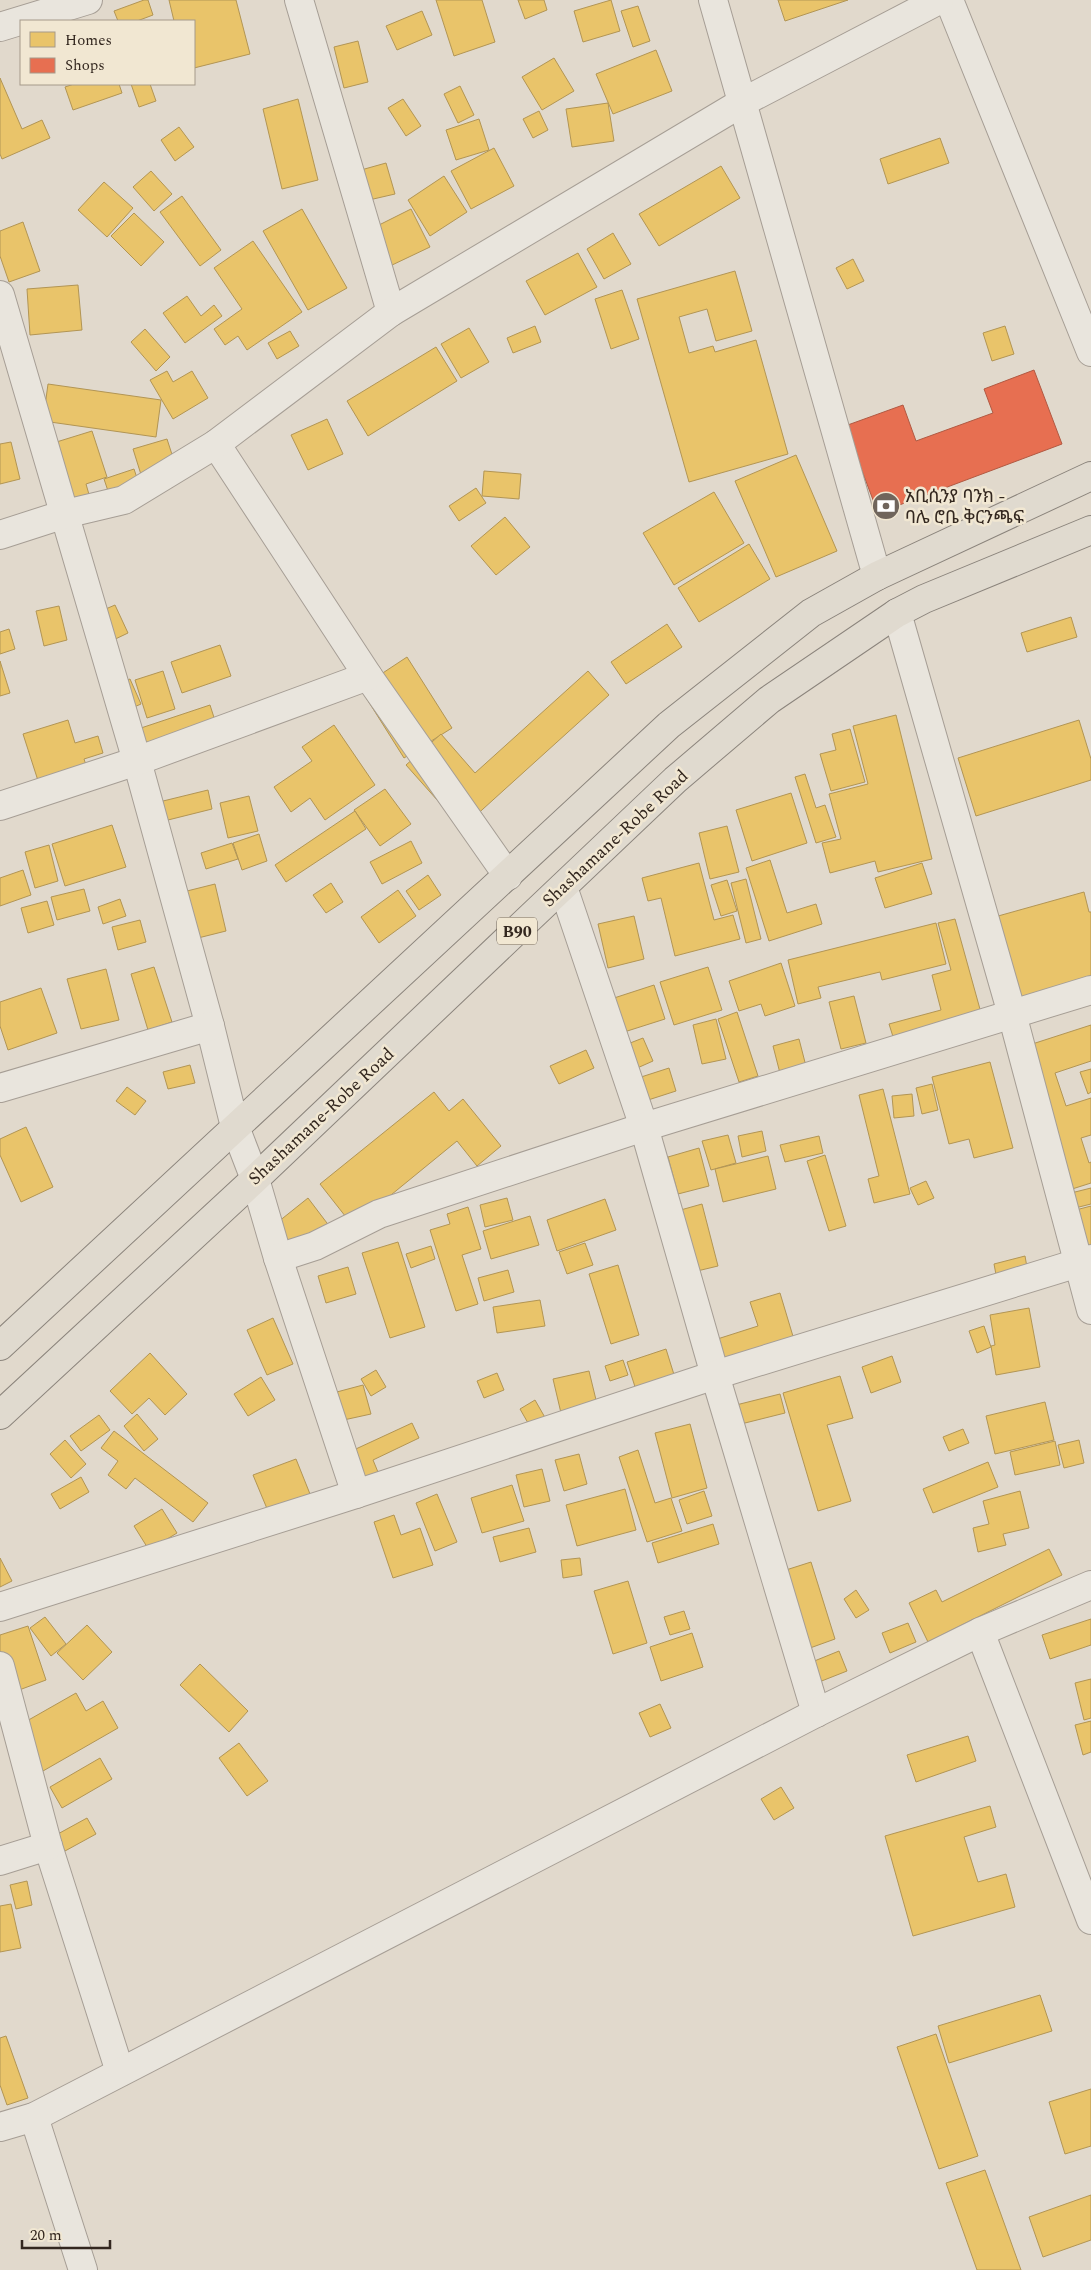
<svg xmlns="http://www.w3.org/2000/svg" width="1091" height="2270" font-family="Spectral,'Noto Sans Ethiopic',serif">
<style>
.homes{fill:#e9c46a;stroke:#b29554}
.shops{fill:#e76f51;stroke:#b15942}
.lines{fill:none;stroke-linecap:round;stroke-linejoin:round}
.minor-casing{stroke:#a69e95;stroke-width:30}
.major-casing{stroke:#8b847c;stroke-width:30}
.minor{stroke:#e9e5dd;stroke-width:28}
.major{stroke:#e0dacf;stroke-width:28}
.labels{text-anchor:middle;stroke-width:5;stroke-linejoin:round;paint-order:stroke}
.shield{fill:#f1e7d2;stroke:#6c6155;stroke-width:1}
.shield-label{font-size:16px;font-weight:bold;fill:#33271f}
.poi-label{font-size:18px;fill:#33271f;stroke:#f1e7d2;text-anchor:start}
.street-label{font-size:18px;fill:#33271f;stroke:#f1e7d2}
</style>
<rect width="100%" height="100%" fill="#e1d9cc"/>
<g class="homes">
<polygon points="144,0 148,0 153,15 137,21 118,21 114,11"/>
<polygon points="169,0 236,0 250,54 194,68 194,21 174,21"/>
<polygon points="436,0 482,0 495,42 454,56"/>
<polygon points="518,0 544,0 547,10 525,19"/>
<polygon points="611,0 620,31 583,42 574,11"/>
<polygon points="778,0 848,0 785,21"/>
<polygon points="638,6 650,41 633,47 621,11"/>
<polygon points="422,11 432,35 397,50 386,26"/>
<polygon points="358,41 368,82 344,88 334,47"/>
<polygon points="656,50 672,91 613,114 596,74"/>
<polygon points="554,58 574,91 542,110 522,77"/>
<polygon points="0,78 22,129 42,120 50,138 2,159 0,154"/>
<polygon points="74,84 119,84 122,93 73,110 65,87"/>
<polygon points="131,84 150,84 156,101 139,107"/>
<polygon points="460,86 474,115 458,123 444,94"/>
<polygon points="298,99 318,180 282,189 263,109"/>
<polygon points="403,99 421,126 406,136 388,108"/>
<polygon points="608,103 614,141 572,147 566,109"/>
<polygon points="539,111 548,130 533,138 523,119"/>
<polygon points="479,119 489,150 456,160 446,130"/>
<polygon points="179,127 194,147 175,161 161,140"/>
<polygon points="940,138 949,163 888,184 880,159"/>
<polygon points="494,148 514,186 471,209 451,171"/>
<polygon points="386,163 395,194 369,200 361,170"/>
<polygon points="721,166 740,198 659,246 639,214"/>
<polygon points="151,171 172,194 154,211 133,187"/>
<polygon points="444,176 467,212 430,236 408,200"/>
<polygon points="104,182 133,208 107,237 78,210"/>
<polygon points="182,196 221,250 200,266 160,212"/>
<polygon points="302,209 347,288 308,310 263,231"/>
<polygon points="411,209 430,247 390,266 371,229"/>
<polygon points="134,213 164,242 141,266 111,236"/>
<polygon points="23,222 40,271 9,282 0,256 0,231"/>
<polygon points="613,233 631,264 604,279 587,249"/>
<polygon points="253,241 302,312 247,350 238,336 225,345 214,329 242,309 214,268"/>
<polygon points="578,253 597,287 545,315 526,281"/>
<polygon points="853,259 864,281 847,289 836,268"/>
<polygon points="735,271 752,331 716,341 707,309 679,317 689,353 713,346 715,352 756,340 788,454 689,482 637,299"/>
<polygon points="78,285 82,330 30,335 27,289"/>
<polygon points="622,290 639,339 611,349 595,299"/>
<polygon points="187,296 201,316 214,305 222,316 185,343 163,313"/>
<polygon points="535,326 541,342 513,353 507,338"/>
<polygon points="1005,326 1014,354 992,361 983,333"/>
<polygon points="469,328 489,362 461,378 441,344"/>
<polygon points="145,329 170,357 156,371 131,342"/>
<polygon points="290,331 299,346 277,359 268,343"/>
<polygon points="436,347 457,381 368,436 347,401"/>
<polygon points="167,371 173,382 192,371 208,398 173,419 150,380"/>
<polygon points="48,384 161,400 156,437 43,421"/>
<polygon points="327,419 343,454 308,470 291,435"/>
<polygon points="92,431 107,477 86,484 92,505 71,512 50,444"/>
<polygon points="167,439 177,470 143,481 133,449"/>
<polygon points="11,442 20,479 0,484 0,444"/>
<polygon points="796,455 837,551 776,577 735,481"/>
<polygon points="134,469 140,487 110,497 104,479"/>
<polygon points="484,471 521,474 519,499 482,496"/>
<polygon points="476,488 486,503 459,521 449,506"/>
<polygon points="714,492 744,543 674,585 643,533"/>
<polygon points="505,517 530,547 496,575 471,546"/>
<polygon points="749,544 770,579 699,622 678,588"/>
<polygon points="115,605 128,633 107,643 94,614"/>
<polygon points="59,606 67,640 44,646 36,611"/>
<polygon points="1071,617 1077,637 1027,652 1021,633"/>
<polygon points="667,624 682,647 626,684 611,662"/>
<polygon points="9,629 15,649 0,654 0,632"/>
<polygon points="220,645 231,676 182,693 171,662"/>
<polygon points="407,657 452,728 404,758 360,688"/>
<polygon points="0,661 10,693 0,696"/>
<polygon points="163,671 175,709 147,718 135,680"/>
<polygon points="588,671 609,695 462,828 406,765 441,734 475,773"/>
<polygon points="130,679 141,704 125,711 115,685"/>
<polygon points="210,705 218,730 142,754 135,730"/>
<polygon points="896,715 932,859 878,872 875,861 830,873 822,843 841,839 829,794 868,784 853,726"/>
<polygon points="68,720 75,743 98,736 103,753 84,759 89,774 41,790 23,734"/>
<polygon points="1079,720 1091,759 1091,780 976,816 958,758"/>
<polygon points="334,725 375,785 325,820 310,798 291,812 274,787 312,761 302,747"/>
<polygon points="850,729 865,782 831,791 820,754 836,750 832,734"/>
<polygon points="805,774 816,808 825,805 836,837 816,843 795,777"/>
<polygon points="385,789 411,824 380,846 354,810"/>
<polygon points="208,790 212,809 164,821 159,802"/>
<polygon points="791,793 807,843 752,861 736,810"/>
<polygon points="249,796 258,831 228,838 220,803"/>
<polygon points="355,811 366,829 286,882 275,865"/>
<polygon points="112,825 126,867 65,886 52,844"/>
<polygon points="727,826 739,872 710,879 699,833"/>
<polygon points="259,834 267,861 242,870 233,843"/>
<polygon points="411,841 422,863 382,884 370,862"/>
<polygon points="232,843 238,859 206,869 201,853"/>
<polygon points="49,845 58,881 35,888 25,852"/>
<polygon points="770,860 787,913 816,904 822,924 769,941 746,868"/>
<polygon points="699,863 714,920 733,915 740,939 675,956 661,898 648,901 642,878"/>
<polygon points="922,863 932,894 885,908 875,878"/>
<polygon points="23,870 31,895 0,906 0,878"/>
<polygon points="428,875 441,895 419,910 406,891"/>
<polygon points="746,879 761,939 746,943 731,883"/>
<polygon points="727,880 737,911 721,916 711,885"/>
<polygon points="331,883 343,902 326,913 313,895"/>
<polygon points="215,884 226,931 190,940 179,893"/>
<polygon points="84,889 90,911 57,920 51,897"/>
<polygon points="398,890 416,916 379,943 361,917"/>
<polygon points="1084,892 1089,912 1091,912 1091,984 1014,1003 991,918"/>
<polygon points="120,899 126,916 103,924 98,907"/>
<polygon points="47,901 54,925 28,933 21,908"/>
<polygon points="634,916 644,959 608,968 598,924"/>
<polygon points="955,919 983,1020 895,1043 889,1024 941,1010 932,975 951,970 938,923"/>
<polygon points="140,920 146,942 118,950 112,927"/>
<polygon points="936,923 946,964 882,980 880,972 818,987 821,998 798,1004 788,960"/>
<polygon points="781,963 795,1006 765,1016 761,1004 739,1011 729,981"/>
<polygon points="154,967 172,1022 148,1030 131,974"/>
<polygon points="708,967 722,1010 674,1025 660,982"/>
<polygon points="106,969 119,1020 81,1029 67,979"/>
<polygon points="654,985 665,1019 621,1033 611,999"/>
<polygon points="41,988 57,1033 8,1050 0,1026 0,1002"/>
<polygon points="854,996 866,1043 841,1049 829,1002"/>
<polygon points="737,1012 758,1076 739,1082 718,1019"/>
<polygon points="716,1019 726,1059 702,1064 693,1025"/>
<polygon points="1091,1025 1091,1061 1055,1073 1066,1106 1091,1098 1091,1135 1081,1138 1089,1163 1091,1162 1091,1183 1069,1190 1023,1047"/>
<polygon points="643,1038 653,1061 635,1069 625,1045"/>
<polygon points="799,1039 808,1074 782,1081 773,1046"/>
<polygon points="586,1050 594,1068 559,1084 550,1066"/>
<polygon points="990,1062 1013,1148 974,1158 969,1139 949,1144 932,1077"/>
<polygon points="190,1065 195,1083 168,1089 163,1072"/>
<polygon points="669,1068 676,1091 645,1101 638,1078"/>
<polygon points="1091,1069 1091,1092 1088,1094 1080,1072"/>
<polygon points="932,1084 938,1110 922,1114 916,1088"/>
<polygon points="127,1087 146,1101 135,1115 116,1101"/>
<polygon points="883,1089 910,1194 874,1203 868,1179 879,1176 859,1095"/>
<polygon points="434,1092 449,1111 463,1099 501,1146 477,1166 457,1141 353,1226 320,1184"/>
<polygon points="912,1094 914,1116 894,1118 892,1096"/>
<polygon points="26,1127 53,1187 21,1202 0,1155 0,1139"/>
<polygon points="762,1131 766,1151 742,1157 738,1136"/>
<polygon points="728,1135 736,1163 711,1170 702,1141"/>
<polygon points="819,1136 823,1153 785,1162 780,1145"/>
<polygon points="699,1148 709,1186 678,1194 668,1157"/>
<polygon points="825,1155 846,1226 829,1231 807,1161"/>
<polygon points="768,1156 776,1189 723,1202 715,1169"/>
<polygon points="926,1181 934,1198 918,1205 910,1188"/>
<polygon points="1091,1188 1091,1204 1071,1209 1067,1194"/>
<polygon points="308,1198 330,1227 285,1263 263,1234"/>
<polygon points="507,1198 513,1220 485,1227 480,1205"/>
<polygon points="605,1199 616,1230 557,1251 547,1220"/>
<polygon points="702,1204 718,1266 693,1272 677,1211"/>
<polygon points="1091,1206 1091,1253 1072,1211"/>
<polygon points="468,1207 481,1249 462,1255 478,1304 456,1311 430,1230 450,1224 447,1214"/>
<polygon points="530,1216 539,1245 491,1259 483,1231"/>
<polygon points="398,1242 425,1327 390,1338 362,1253"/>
<polygon points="585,1243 593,1265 567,1274 559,1252"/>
<polygon points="431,1246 435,1259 411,1268 406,1254"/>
<polygon points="1025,1256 1028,1273 997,1280 994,1264"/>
<polygon points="618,1265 639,1335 611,1344 589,1274"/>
<polygon points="348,1267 356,1294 326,1303 318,1276"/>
<polygon points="508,1270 514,1292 484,1301 478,1278"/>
<polygon points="780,1293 795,1343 716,1368 708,1342 758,1326 750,1302"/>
<polygon points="540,1300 545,1326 497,1333 493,1307"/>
<polygon points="1029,1308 1040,1367 996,1375 991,1346 995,1345 990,1315"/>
<polygon points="273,1318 293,1364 267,1375 247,1330"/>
<polygon points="984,1326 991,1347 977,1353 969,1331"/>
<polygon points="666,1349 676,1381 637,1393 627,1362"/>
<polygon points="150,1353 187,1394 165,1415 149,1398 132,1414 110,1391"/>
<polygon points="892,1356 901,1382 871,1393 862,1367"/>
<polygon points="623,1360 628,1375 610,1381 605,1366"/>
<polygon points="376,1370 386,1387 371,1396 361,1379"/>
<polygon points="589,1371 597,1404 561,1413 553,1379"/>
<polygon points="497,1373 504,1390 484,1398 477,1381"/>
<polygon points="840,1376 853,1418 827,1425 851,1501 818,1511 783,1393"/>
<polygon points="261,1377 275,1400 248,1416 234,1394"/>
<polygon points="363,1385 371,1414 339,1421 333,1393"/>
<polygon points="780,1394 785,1413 737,1425 732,1406"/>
<polygon points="535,1400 547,1421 532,1430 520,1409"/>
<polygon points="1045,1402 1054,1440 995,1454 986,1416"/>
<polygon points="137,1414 158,1439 144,1451 124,1426"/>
<polygon points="99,1415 110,1430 81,1451 70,1436"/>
<polygon points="412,1423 419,1438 373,1460 380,1477 360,1486 345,1454"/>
<polygon points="690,1424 707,1488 672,1498 655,1433"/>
<polygon points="963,1429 969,1443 949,1451 943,1437"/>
<polygon points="114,1431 208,1503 193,1522 135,1478 126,1489 108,1475 118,1461 101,1448"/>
<polygon points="65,1440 86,1464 71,1478 50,1454"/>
<polygon points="1079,1440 1084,1463 1064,1468 1058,1445"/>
<polygon points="1055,1441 1060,1465 1015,1475 1010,1452"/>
<polygon points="638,1450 655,1503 671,1498 682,1531 647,1542 619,1457"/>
<polygon points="579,1454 587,1484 564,1491 555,1460"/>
<polygon points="296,1459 310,1494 268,1511 253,1475"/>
<polygon points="988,1462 998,1487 933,1513 923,1489"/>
<polygon points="542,1469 550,1501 524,1507 516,1475"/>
<polygon points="81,1477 89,1492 60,1509 51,1494"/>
<polygon points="512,1485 524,1521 482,1533 471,1498"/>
<polygon points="625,1489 636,1530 577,1546 566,1505"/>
<polygon points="704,1491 712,1516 687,1524 679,1500"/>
<polygon points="1020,1491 1029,1528 1003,1534 1006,1545 978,1552 973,1528 989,1524 983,1501"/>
<polygon points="437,1494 457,1542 435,1551 416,1503"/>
<polygon points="162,1509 177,1533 149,1550 134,1526"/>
<polygon points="394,1515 401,1535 420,1528 433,1565 393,1578 374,1522"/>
<polygon points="713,1524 719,1544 658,1563 652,1543"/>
<polygon points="529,1528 536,1552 500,1562 493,1537"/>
<polygon points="1049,1549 1062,1575 928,1642 909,1603 936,1590 942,1602"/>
<polygon points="0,1558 12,1581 0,1587"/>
<polygon points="580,1558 582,1575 563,1578 561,1560"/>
<polygon points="811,1562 835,1639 810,1648 786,1570"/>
<polygon points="628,1581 647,1643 613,1654 594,1591"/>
<polygon points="856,1590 869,1610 856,1618 844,1599"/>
<polygon points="684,1611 690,1629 670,1635 664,1617"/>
<polygon points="45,1617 66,1644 51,1656 30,1628"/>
<polygon points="1091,1619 1091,1645 1050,1659 1042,1635"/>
<polygon points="908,1623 916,1642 890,1653 882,1633"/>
<polygon points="87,1625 112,1652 83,1680 57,1653"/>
<polygon points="28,1626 46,1680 11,1693 0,1660 0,1635"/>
<polygon points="692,1633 703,1667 661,1681 650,1647"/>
<polygon points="839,1651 847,1671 814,1684 807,1664"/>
<polygon points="200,1664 248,1711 229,1732 180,1685"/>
<polygon points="1091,1679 1091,1718 1084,1720 1075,1683"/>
<polygon points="76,1693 86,1711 103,1701 118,1728 43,1771 18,1726"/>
<polygon points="660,1704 671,1728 650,1737 639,1713"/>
<polygon points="1091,1721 1091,1752 1083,1755 1075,1725"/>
<polygon points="968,1736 976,1761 916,1782 907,1755"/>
<polygon points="239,1743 268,1781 247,1796 219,1758"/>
<polygon points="100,1758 112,1779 62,1808 50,1787"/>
<polygon points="781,1787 794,1808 774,1820 761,1799"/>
<polygon points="990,1806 996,1827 964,1837 978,1882 1006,1874 1015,1907 913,1936 885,1836"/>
<polygon points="87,1818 96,1834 65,1851 56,1835"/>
<polygon points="27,1881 32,1905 16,1909 10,1885"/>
<polygon points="11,1904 21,1948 0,1952 0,1906"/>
<polygon points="1040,1995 1052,2031 949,2063 938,2026"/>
<polygon points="936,2034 978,2156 939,2169 897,2047"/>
<polygon points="6,2036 28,2098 7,2105 0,2085 0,2038"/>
<polygon points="1091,2089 1091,2146 1065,2154 1049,2102"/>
<polygon points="985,2170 1021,2270 977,2270 946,2183"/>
<polygon points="1091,2195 1091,2240 1043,2257 1029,2217"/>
</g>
<polygon class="shops" points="1034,370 1062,444 878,513 845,426 903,405 916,441 993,413 984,389"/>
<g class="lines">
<defs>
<g id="minor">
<polyline points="299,0 391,312"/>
<polyline points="713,0 877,576"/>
<polyline points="949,0 1091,352"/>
<polyline points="0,27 88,0"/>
<polyline points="0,295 137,761 210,1026 235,1127 255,1179 278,1258 356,1494"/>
<polyline points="216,444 368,676 508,876"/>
<polyline points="0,535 65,514 124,500 216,444 391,312 743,102 939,0"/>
<polyline points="897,613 1012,1014 1091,1310"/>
<polyline points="0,806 137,761 368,676"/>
<polyline points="563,887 644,1127 715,1375 816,1713"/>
<polyline points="0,1088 210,1026"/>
<polyline points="278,1258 315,1246 379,1214 644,1127 1091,990"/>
<polyline points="0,1607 356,1494 715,1375 1091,1259"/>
<polyline points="980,1632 1091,1920"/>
<polyline points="0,1666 48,1846 120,2072"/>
<polyline points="0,1861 48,1846"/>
<polyline points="34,2117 83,2270"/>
<polyline points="0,2127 34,2117 816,1713 980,1632 1091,1585"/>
</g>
<g id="major">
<polyline points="0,1346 669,725 811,613 877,576 1091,476"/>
<polyline points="0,1415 255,1179 675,780 769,700 897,613 924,599 1091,530"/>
</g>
</defs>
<use href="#minor" class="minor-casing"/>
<use href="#major" class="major-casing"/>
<use href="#minor" class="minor"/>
<use href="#major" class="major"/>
</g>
<defs>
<symbol id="bank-disc" viewBox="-11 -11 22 22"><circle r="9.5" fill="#70655c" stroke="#f1e7d2"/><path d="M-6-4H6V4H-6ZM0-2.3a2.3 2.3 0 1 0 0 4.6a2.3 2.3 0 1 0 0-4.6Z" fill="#fff"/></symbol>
</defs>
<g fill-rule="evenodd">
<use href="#bank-disc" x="870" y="490" width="32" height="32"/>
</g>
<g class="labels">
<rect class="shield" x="497" y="917.5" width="40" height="27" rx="4"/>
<g class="shield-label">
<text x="517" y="937">B90</text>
</g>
<g class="poi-label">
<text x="905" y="502">አቢሲንያ ባንክ -<tspan x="905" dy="21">ባሌ ሮቤ ቅርንጫፍ</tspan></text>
</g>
<g class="street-label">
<text transform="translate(615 838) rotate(-43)" y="6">Shashamane-Robe Road</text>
<text transform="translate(321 1116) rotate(-43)" y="6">Shashamane-Robe Road</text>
</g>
</g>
<rect x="20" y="20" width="175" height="65" fill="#f1e7d2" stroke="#a59a8a"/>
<rect x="30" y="32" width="25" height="15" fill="#e9c46a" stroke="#a59a8a"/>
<text x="65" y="45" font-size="15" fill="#33271f">Homes</text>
<rect x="30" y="58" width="25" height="15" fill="#e76f51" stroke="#a59a8a"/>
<text x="65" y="70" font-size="15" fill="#33271f">Shops</text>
<path d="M22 2240v8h88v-8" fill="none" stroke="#33271f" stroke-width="2.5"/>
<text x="30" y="2240" font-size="15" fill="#33271f" stroke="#f1e7d2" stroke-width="4" paint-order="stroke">20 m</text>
</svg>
